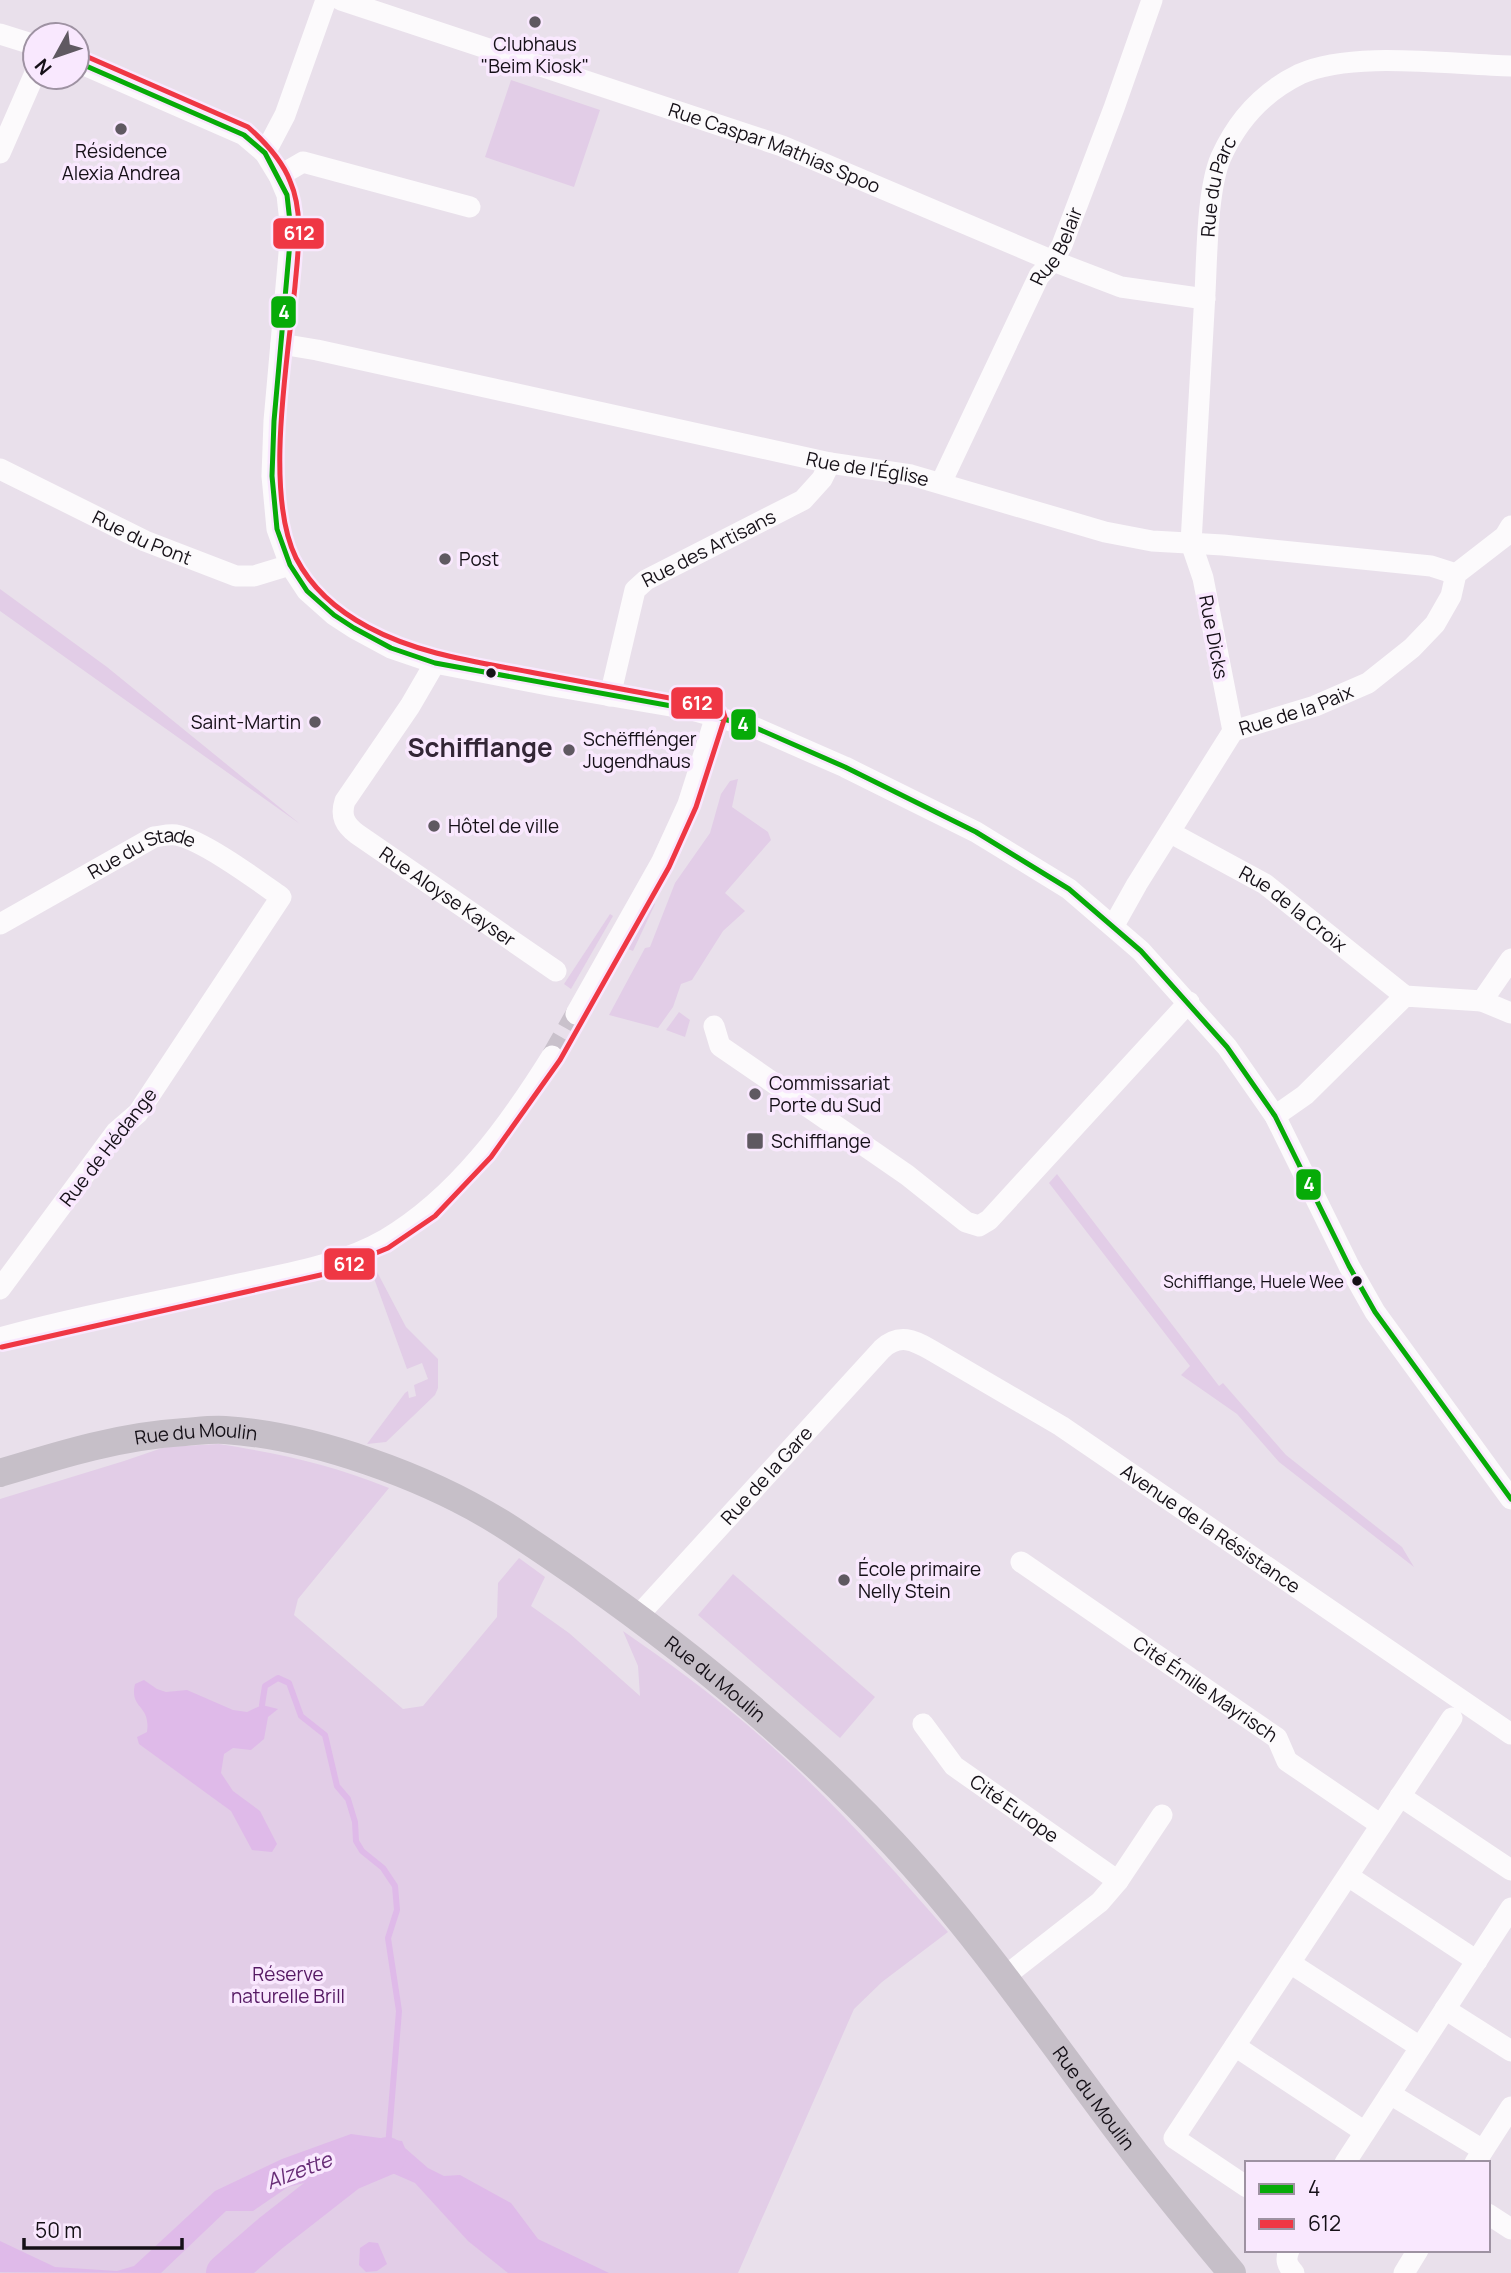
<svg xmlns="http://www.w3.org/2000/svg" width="1511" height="2273" font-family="Manrope,sans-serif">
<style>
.green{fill:#e2cde7}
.water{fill:#dfbae9}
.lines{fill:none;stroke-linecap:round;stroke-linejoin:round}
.stream{stroke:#dfbae9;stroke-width:6}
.river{stroke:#dfbae9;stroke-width:38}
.minor-tunnel{stroke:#c9c1cb;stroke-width:21;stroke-dasharray:21 10;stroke-linecap:butt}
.minor{stroke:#fcfafc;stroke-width:21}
.major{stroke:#c6bfc8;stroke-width:28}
.bus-1-casing{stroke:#f9e8fe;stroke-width:10}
.bus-2-casing{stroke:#f9e8fe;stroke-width:10}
.bus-1{stroke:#07ab08;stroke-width:5}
.bus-2{stroke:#ef3744;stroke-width:5}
.poi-dot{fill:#5f5961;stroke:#f9e8fe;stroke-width:2.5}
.bus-dot{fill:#151017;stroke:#f9e8fe;stroke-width:2.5}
.labels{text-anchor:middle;stroke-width:7;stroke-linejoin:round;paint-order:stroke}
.bus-label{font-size:17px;fill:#151017;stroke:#f9e8fe;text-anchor:end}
.poi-label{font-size:19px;fill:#151017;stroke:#f9e8fe;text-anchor:start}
.street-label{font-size:19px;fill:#151017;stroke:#f9e8fe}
.park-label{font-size:19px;fill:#551963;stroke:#f9e8fe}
.water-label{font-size:21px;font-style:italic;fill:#682d77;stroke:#f9e8fe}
.district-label{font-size:26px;font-weight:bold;fill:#332636;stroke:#f9e8fe}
.line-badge{stroke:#f9e8fe;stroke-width:2.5}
.badge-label{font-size:19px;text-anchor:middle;font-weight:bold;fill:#fff}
</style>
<rect width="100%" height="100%" fill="#e9e0eb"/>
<g class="green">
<polygon points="511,80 600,110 574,187 485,157"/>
<polygon points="0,589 107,667 300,824 0,611"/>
<polygon points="738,779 732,807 768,832 771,840 725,893 745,911 723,931 692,980 681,984 673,1007 658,1028 609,1015 645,948 650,947 675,883 710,833 721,794 730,781"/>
<polygon points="652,902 655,904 633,951 628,949"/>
<polygon points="610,914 613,916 571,989 564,984"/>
<polygon points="679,1012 690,1020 685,1037 666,1030"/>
<polygon points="1057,1174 1219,1386 1223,1383 1286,1455 1402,1547 1414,1567 1279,1462 1237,1414 1181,1375 1190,1366 1049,1183"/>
<polygon points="375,1268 406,1327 438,1359 438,1388 435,1395 386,1442 367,1444 405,1393 408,1391 409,1398 416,1396 414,1385 428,1379 422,1363 407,1369 371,1270"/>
<path d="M219,1444C282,1454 330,1464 389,1488L298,1599L294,1615L403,1709L423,1706L497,1617L498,1583L519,1558L545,1577L531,1606L569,1633L640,1696L638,1666L623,1631C668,1662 710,1693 751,1728C823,1790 886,1861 948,1932L882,1982L854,2009L738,2273H0V1499L124,1461L165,1447Z"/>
<polygon points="733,1574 875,1697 840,1738 698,1615"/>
</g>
<g class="water">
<path d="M144,1680L157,1689L166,1692L187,1690L233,1710L247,1712L262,1705L278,1709L268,1717L264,1739L251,1750L233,1748L224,1754L221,1773L233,1791L260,1811L277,1844L272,1852L252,1850L231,1811L139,1744L137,1737L147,1732C151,1704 129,1709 135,1684Z"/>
<polygon points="351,2134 402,2141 405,2148 428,2168 444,2176 460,2175 511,2203 538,2239 609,2273 508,2273 468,2241 415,2183 383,2169 349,2172 288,2187 253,2211 226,2211 161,2273 0,2272 0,2241 55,2267 117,2271 134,2266 215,2191 282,2159"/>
<polygon points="369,2242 378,2243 387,2264 377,2271 366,2272 359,2265 360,2248"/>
</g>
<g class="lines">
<polyline class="stream" points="262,1705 265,1686 278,1678 289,1683 301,1716 325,1735 337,1786 348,1799 355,1822 356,1841 362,1851 383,1868 395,1886 397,1910 388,1938 399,2011 388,2147"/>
<polyline class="river" points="225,2273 271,2233 349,2172 387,2156"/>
<polyline class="minor-tunnel" points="552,1056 576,1014"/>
<g class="minor">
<path id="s1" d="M341,0L782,146L1053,261L1121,287L1205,299"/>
<polyline points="0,34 35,45"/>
<polyline points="77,62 244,135 265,153 279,176 287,195 291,231 274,421 272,476 277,529 290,565 307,591 334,615 354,628 391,648 435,663 553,686 688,709 756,728 845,767 976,832 1069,889 1141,951 1227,1047 1275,1116 1349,1266 1375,1312 1511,1499"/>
<polyline points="0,153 35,73"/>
<polyline points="265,153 285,115 326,0"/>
<polyline points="279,176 303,162 470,207"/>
<path id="s2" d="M281,344L317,350L830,463L911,475L1105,532L1152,541L1223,545L1431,566L1456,574"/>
<path id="s3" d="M0,469L145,541L236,576H254L290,565"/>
<path id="s4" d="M941,483L1039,276L1053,261L1062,245L1114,108L1152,0"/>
<path id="s5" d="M435,663L410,706L345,801C340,816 345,825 357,834L556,971"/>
<path id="s6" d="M610,696L635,590L646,580L803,500L822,479L830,463"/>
<path id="s7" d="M1233,731L1203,578L1191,543C1196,460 1201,377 1205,293C1207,256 1207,189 1221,157C1238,119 1263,92 1300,74C1353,50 1452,65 1511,66"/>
<path id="s8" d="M1171,833L1265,884L1405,996"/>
<path id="s9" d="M0,924L154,837C162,836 168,834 176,835C203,840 257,880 281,897L138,1113L116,1132L0,1289"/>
<path id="s10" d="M1114,925L1137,884L1233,731L1315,706L1368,683L1412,648L1435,624L1451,596L1456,574L1505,536L1511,526"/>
<polyline points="1482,1001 1511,959"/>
<polyline points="576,1014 661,863 688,804 716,716"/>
<polyline points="714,1026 720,1046 907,1175 966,1222 979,1226 989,1220 1189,1002"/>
<polyline points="1275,1116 1305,1095 1405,996 1482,1001 1511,1013"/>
<path d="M0,1338C78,1316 159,1302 239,1284C289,1273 341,1265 386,1239C457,1197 509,1125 552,1056"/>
<path id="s11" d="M1021,1562L1277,1738L1287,1761L1381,1825"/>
<path id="s12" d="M637,1617L882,1349C899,1333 914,1340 931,1350L1061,1426L1511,1734"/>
<path id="s13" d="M923,1724L954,1766L1118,1881"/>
<polyline points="1400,1796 1511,1870"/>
<polyline points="1348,1876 1477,1961"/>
<polyline points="1290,1963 1420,2047"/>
<polyline points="1004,1977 1100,1902 1118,1881 1162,1815"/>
<polyline points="1445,2009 1511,2051"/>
<polyline points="1235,2046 1365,2132"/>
<polyline points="1390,2094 1483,2150"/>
<polyline points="1345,2163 1511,1908"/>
<polyline points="1475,2163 1511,2107"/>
<polyline points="1247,2187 1174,2138 1452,1718"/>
<polyline points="1488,2214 1511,2229"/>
<path d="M1289,2250C1285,2260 1287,2265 1294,2273"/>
<polyline points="1404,2273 1418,2250"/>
</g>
<path class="major" id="s14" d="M0,1473C62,1454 120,1436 185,1432C198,1431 212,1429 225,1430C314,1436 425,1476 501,1523C528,1540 554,1558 580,1576C693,1655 799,1742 893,1843C974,1930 1042,2029 1113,2124C1151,2175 1191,2224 1232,2273"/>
<defs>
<polyline id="bus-1" points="77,62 244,135 265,153 287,195 291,231 274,421 272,476 277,529 290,565 307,591 334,615 354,628 391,648 435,663 688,709 756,728 845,767 976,832 1069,889 1141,951 1227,1047 1275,1116 1349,1266 1375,1312 1511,1499"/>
<path id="bus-2" d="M2,1347L325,1274L388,1248L435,1216L491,1157L560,1060L669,867L696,807L725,717L723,711L718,707C657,696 596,684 535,673C478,662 420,655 368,627C338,611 312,589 296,558C264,493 288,358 295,286C298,252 304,213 290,181C282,160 265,142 248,127L81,54"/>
</defs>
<use href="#bus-1" class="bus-1-casing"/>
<use href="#bus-2" class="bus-2-casing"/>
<use href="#bus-1" class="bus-1"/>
<use href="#bus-2" class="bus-2"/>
</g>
<g class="poi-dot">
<circle cx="535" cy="22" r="7"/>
<circle cx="121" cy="129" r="7"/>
<circle cx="445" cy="559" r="7"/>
<circle cx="315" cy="722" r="7"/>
<circle cx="569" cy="750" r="7"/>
<circle cx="434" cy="826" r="7"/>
<circle cx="755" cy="1094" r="7"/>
<rect x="746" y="1132" width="18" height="18" rx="3.5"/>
<circle cx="844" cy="1580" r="7"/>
</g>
<g class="bus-dot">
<circle cx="491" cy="673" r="6"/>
<circle cx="1357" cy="1281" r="6"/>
</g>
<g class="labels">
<g class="bus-label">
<text x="1344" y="1288">Schifflange, Huele Wee</text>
</g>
<g class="poi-label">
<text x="535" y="51" text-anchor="middle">Clubhaus<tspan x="535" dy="22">"Beim Kiosk"</tspan></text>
<text x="121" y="158" text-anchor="middle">Résidence<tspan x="121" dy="22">Alexia Andrea</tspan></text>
<text x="459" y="566">Post</text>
<text x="301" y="729" text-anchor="end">Saint-Martin</text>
<text x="583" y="746">Schëfflénger<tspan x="583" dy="22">Jugendhaus</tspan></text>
<text x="448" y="833">Hôtel de ville</text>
<text x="769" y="1090">Commissariat<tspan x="769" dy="22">Porte du Sud</tspan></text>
<text x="771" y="1148">Schifflange</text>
<text x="858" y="1576">École primaire<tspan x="858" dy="22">Nelly Stein</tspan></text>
</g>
<g class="street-label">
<text dy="7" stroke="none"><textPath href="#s1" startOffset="458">Rue Caspar Mathias Spoo</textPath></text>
<text dy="7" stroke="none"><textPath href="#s7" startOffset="551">Rue du Parc</textPath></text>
<text dy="7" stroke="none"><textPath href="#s4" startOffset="264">Rue Belair</textPath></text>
<text dy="7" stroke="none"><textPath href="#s2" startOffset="600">Rue de l'Église</textPath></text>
<text dy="7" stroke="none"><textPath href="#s3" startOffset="158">Rue du Pont</textPath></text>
<text dy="7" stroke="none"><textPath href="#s6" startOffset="194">Rue des Artisans</textPath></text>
<text transform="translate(1214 637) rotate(79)" y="7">Rue Dicks</text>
<text dy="7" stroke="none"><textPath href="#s10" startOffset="294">Rue de la Paix</textPath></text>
<text dy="7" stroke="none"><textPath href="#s9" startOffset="161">Rue du Stade</textPath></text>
<text dy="7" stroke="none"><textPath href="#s5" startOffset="313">Rue Aloyse Kayser</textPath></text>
<text dy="7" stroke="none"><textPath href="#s8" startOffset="144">Rue de la Croix</textPath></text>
<text transform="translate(108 1147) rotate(-52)" y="7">Rue de Hédange</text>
<text dy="7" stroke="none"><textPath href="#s14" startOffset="201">Rue du Moulin</textPath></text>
<text dy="7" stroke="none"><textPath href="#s12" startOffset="192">Rue de la Gare</textPath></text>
<text dy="7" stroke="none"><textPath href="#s12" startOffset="749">Avenue de la Résistance</textPath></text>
<text dy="7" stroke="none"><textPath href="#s14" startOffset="789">Rue du Moulin</textPath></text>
<text dy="7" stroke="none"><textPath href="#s11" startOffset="224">Cité Émile Mayrisch</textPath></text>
<text dy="7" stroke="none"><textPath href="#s13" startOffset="126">Cité Europe</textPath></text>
<text dy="7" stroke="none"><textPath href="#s14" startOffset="1356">Rue du Moulin</textPath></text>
</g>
<g class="park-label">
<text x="288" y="1981">Réserve<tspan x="288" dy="22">naturelle Brill</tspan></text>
</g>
<g class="water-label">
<text transform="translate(299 2171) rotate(-21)" y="7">Alzette</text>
</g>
<g class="district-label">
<text x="480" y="757">Schifflange</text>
</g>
</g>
<g class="line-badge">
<rect x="272" y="217" width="53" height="33" rx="7" fill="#ef3744"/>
<rect x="270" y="295" width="27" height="34" rx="7" fill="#07ab08"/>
<rect x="670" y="686" width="54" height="34" rx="7" fill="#ef3744"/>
<rect x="730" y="708" width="27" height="33" rx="7" fill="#07ab08"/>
<rect x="1295" y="1168" width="27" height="33" rx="7" fill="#07ab08"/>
<rect x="323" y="1247" width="53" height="34" rx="7" fill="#ef3744"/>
</g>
<g class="badge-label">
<text x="299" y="240">612</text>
<text x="284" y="319">4</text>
<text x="697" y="710">612</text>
<text x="743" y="731">4</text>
<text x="1309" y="1191">4</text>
<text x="349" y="1271">612</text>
</g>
<rect x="1245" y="2161" width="245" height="91" fill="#f9e8fe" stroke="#9e92a2" stroke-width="2"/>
<rect x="1259" y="2184" width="35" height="10" fill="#07ab08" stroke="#9e92a2" stroke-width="2"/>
<text x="1308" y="2196" font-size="21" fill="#151017">4</text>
<rect x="1259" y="2219" width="35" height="10" fill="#ef3744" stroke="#9e92a2" stroke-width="2"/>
<text x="1308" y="2231" font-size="21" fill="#151017">612</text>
<g transform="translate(56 56) rotate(230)"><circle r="33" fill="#f9e8fe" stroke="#9e92a2" stroke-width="2"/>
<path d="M0-5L12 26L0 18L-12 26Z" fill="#5f5961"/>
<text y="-10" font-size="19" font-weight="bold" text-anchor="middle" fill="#151017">N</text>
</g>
<path d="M24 2238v10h158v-10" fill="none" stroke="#151017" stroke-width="3.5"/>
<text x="35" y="2238" font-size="21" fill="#151017" stroke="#f9e8fe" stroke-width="5" paint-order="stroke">50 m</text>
</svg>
